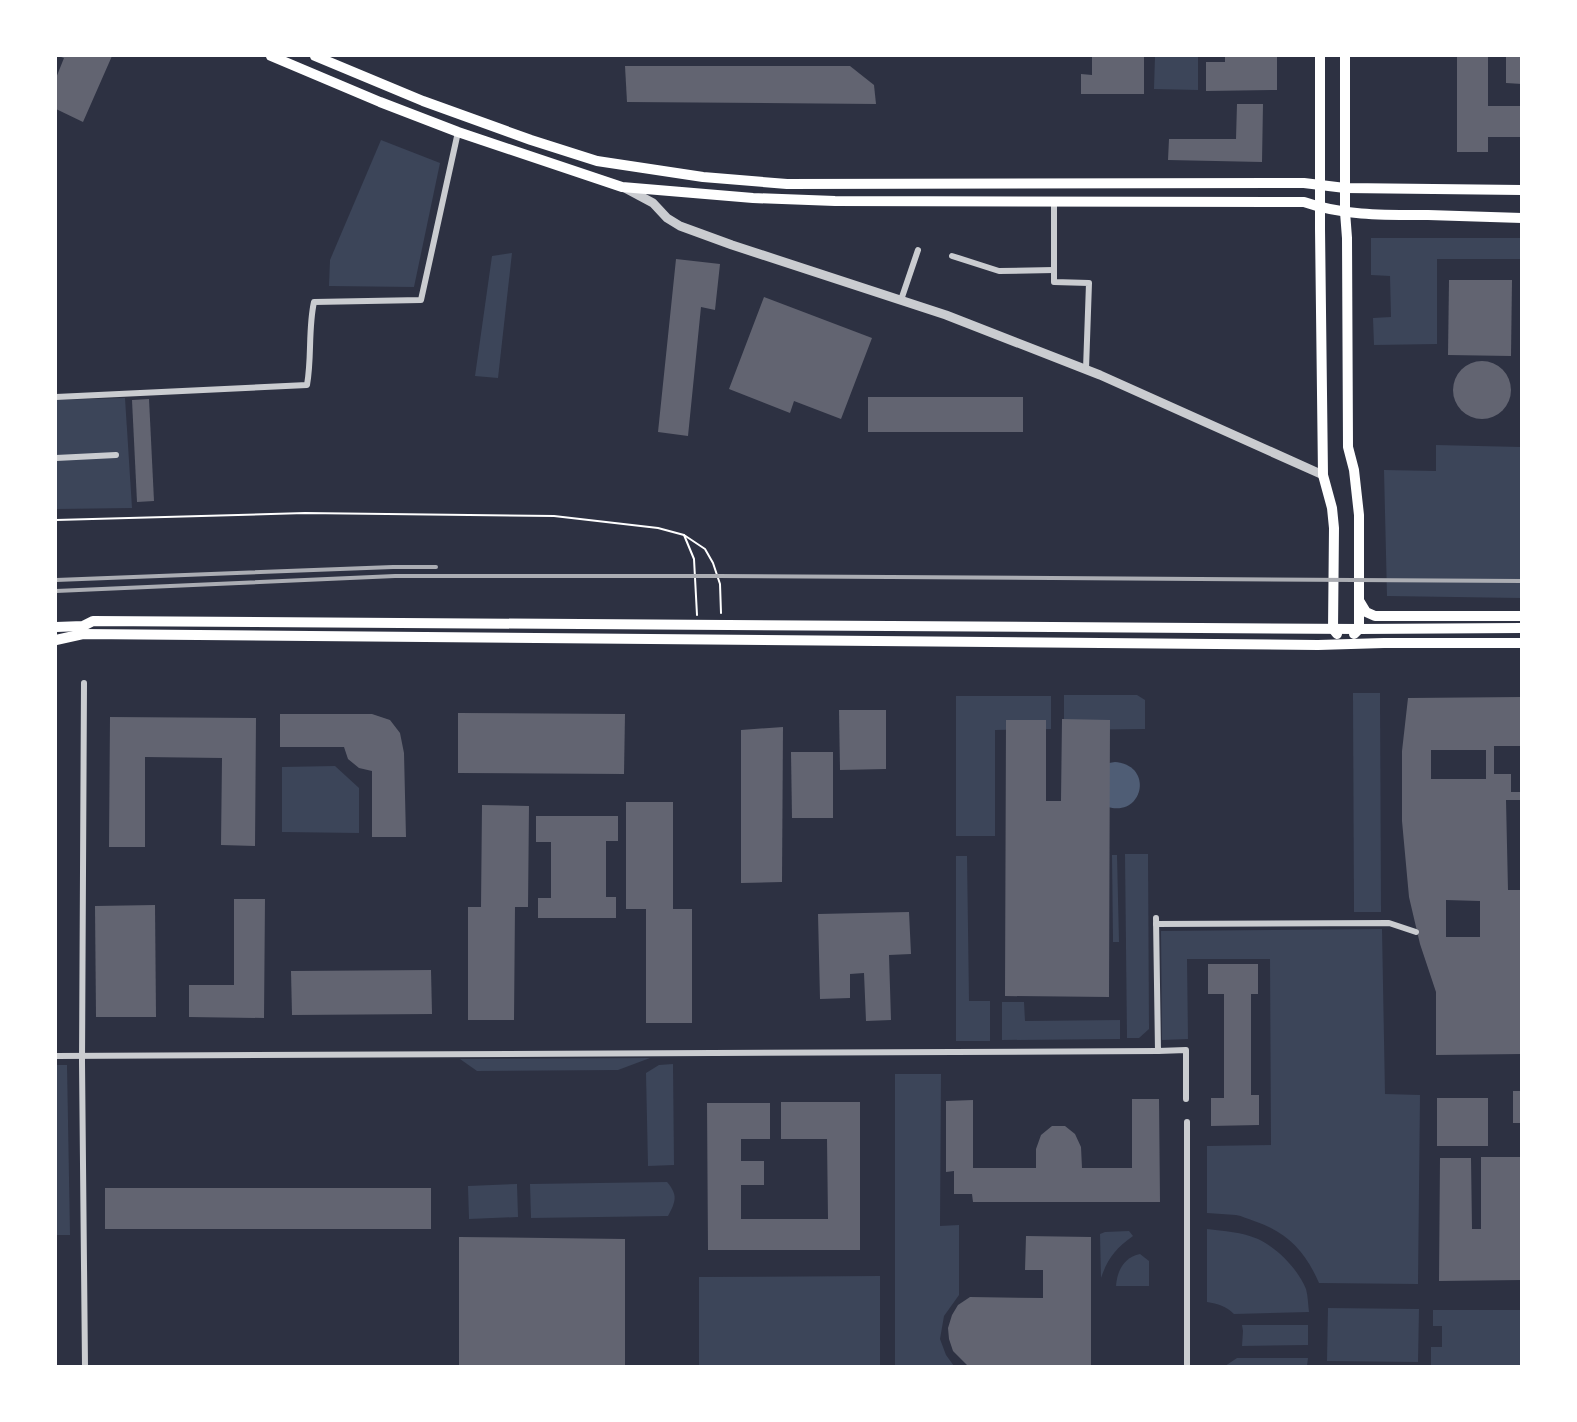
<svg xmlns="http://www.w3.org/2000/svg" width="1577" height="1422" font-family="Signika,sans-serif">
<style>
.green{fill:#3c4559}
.water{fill:#4f5d75}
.building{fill:#626471;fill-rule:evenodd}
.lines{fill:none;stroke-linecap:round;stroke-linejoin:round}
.path{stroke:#fff;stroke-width:2}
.minor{stroke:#caccd0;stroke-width:6}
.tertiary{stroke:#caccd0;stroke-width:9}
.secondary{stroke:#fff;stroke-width:10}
.rail{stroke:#abadb3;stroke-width:4}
</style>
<rect width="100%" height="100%" fill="#2d3142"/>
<g class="green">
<polygon points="1155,56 1198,56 1198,90 1154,89"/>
<polygon points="381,140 440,163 414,287 329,286 330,260"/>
<polygon points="1371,238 1521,238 1521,259 1437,259 1437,344 1374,345 1373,318 1391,317 1390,276 1371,275"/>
<polygon points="512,253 498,378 475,376 492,256"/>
<polygon points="125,398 132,508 56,509 56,400"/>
<polygon points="1436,445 1521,447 1521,598 1387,596 1384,470 1436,471"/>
<polygon points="1353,693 1380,693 1381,912 1354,912"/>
<polygon points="1064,695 1137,695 1145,700 1145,729 1064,730"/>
<polygon points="956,696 1051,696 1051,729 995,730 995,836 956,836"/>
<polygon points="335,766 359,788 359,833 282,832 282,767"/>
<polygon points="1125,854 1148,854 1149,1029 1139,1038 1127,1038"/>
<polygon points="1112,855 1117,855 1119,942 1113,942"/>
<polygon points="956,856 967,856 969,1001 990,1001 990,1041 956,1041"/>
<path d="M1382,929L1385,1094L1420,1095L1418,1284L1319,1283C1305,1251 1287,1232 1254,1221C1248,1219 1242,1216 1236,1215C1226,1214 1217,1214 1207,1213V1146L1271,1145L1270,959H1187L1188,1039L1162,1040L1161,931Z"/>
<polygon points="1002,1002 1024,1002 1025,1021 1120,1020 1120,1039 1002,1040"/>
<polygon points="650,1058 618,1070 477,1071 460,1059"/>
<polygon points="673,1064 674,1165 648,1166 646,1073 659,1065"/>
<polygon points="56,1065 67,1065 70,1235 56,1235"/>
<polygon points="895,1074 941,1074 940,1226 959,1225 959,1295 944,1316 940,1339 946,1355 954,1366 895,1366"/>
<path d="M667,1182C678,1195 676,1201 668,1216L531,1218L530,1184Z"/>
<polygon points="517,1184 518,1217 469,1219 468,1186"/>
<path d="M1207,1229C1224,1231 1242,1232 1258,1239C1277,1248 1298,1269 1306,1289C1308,1296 1308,1305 1309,1312L1234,1314C1226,1306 1218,1304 1207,1302Z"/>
<path d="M1129,1231L1133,1236C1115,1249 1108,1258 1101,1278L1100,1234L1105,1232Z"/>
<path d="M1140,1254L1149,1261V1286H1116C1117,1271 1124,1257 1140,1254Z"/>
<polygon points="880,1276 880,1366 699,1366 699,1277"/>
<polygon points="1328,1308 1419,1309 1418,1362 1327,1361"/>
<polygon points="1433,1310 1521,1310 1521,1365 1431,1365 1431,1347 1442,1347 1442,1326 1433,1326"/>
<polygon points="1242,1325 1308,1325 1308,1345 1242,1346 1243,1331"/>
<polygon points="1237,1358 1308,1358 1307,1366 1225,1366"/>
</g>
<path class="water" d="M1115,762C1155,765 1143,820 1105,806L1109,763Z"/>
<g class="building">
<polygon points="58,56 112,56 83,122 56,109 56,78 64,58"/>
<polygon points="1092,56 1144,56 1144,94 1081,94 1081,74 1092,75"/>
<polygon points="1225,56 1277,56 1277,90 1206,91 1206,62 1225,62"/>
<polygon points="1457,56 1488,56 1488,106 1522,106 1522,137 1488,137 1488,152 1457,152"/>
<polygon points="1506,56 1522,56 1522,84 1506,83"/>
<polygon points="625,66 850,66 874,85 876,104 627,102"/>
<polygon points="1237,104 1263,104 1262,162 1168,160 1169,139 1236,139"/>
<polygon points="676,259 720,264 715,310 701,307 688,436 658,432"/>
<polygon points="1449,280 1512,280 1511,356 1448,355"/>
<polygon points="764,297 872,338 841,419 794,401 790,413 729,389"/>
<circle cx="1482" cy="390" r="29"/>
<rect x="868" y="397" width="155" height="35"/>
<polygon points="149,399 154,501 137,502 132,400"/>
<path d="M1522,697V746H1494V774H1511V792H1522V800H1506L1508,890H1522V1054L1436,1055V992L1420,944L1409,897L1402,821V751L1408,698ZM1431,750H1486V779H1431ZM1446,900L1480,901V937H1446Z"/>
<polygon points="839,710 886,710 886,769 840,770"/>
<polygon points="458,713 625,714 624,774 458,773"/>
<polygon points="280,714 372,714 390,720 400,733 404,753 406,837 372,837 372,771 359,768 348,759 344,747 280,747"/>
<polygon points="110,717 256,718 255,846 221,845 222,758 145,757 145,847 109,847"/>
<polygon points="1062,719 1110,720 1109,997 1005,996 1006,720 1046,720 1046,801 1061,801"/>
<polygon points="783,727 782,882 741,883 741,730"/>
<polygon points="791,752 833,752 833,818 792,818"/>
<polygon points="626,802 673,802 673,909 692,909 692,1023 646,1023 646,909 626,909"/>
<polygon points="482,805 529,806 528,907 515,907 514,1020 468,1020 468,907 481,907"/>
<polygon points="536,816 618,816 618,841 606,841 606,897 616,897 616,918 538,918 538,898 551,898 551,842 536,842"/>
<polygon points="234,899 265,899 264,1018 189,1017 189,985 234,985"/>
<polygon points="155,905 156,1017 96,1017 95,906"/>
<polygon points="909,912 911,954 889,955 891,1020 866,1021 864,973 850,974 850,998 820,999 818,914"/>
<polygon points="1208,964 1258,964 1258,994 1251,994 1251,1095 1259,1095 1259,1125 1211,1126 1211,1098 1224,1098 1224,994 1208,994"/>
<polygon points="431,970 432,1014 292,1015 291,971"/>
<rect x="1513" y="1091" width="9" height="32"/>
<rect x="1437" y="1098" width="51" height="48"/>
<polygon points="1132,1099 1159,1099 1160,1202 973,1202 972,1194 954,1194 954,1171 946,1172 946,1101 973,1100 973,1168 1036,1168 1036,1149 1041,1135 1052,1126 1065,1126 1075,1134 1081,1147 1082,1168 1132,1168"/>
<polygon points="781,1102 860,1102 860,1250 708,1250 707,1103 770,1103 770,1139 741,1139 741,1161 764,1161 764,1185 741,1185 741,1219 828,1219 827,1139 781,1139"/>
<polygon points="1481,1157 1522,1157 1522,1280 1439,1281 1440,1158 1471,1158 1472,1229 1481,1229"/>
<rect x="105" y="1188" width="326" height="41"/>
<polygon points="1026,1236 1091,1237 1091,1366 968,1366 953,1351 949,1339 948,1328 952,1315 958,1305 970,1297 1043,1298 1043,1270 1025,1270"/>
<polygon points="459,1237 625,1239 625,1366 459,1366"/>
</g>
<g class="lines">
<g class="path">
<polyline points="56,520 305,513 554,516 658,528 684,535 705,549 713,563 720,584 721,613"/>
<polyline points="684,535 694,559 697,615"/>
</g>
<g class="minor">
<polyline points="1054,202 1054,282 1089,283 1086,369"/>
<polyline points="952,256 999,271 1054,270"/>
<polyline points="901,300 918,250"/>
<path d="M56,397L307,385C312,357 308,329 314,302L421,300L458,132"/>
<polyline points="56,458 116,455"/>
<polyline points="84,683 82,1062 85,1366"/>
<polyline points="1156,918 1158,1051 1186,1050 1186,1099"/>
<polyline points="1156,924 1389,923 1416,932"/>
<polyline points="56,1056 1158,1051"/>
<polyline points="1187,1122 1187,1366"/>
</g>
<polyline class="tertiary" points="625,188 653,203 667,218 680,226 732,245 946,315 1100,375 1323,475"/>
<g class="secondary">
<path d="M271,56L380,102L458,132L622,187L753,198L835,201L1304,202C1344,216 1386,215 1428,215C1459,216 1490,217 1522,218"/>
<polyline points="315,56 423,101 531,140 597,161 703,177 787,184 1304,183 1345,188 1522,190"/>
<polyline points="1320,56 1320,229 1323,475 1332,508 1334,528 1333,629 1337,634"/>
<polyline points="1345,56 1345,212 1347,238 1348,447 1354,470 1359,515 1359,629 1354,634"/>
<polyline points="1360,602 1366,612 1375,616 1522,616"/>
<polyline points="56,627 83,626 93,621 1359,629 1522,628"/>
<polyline points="56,640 83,634 1318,645 1384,643 1522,643"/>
</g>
<g class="rail">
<polyline points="56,580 393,567 436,567"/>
<polyline points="56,591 395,576 718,576 1522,581"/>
</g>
</g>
<rect width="1577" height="1422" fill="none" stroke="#ffffff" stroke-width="114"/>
</svg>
